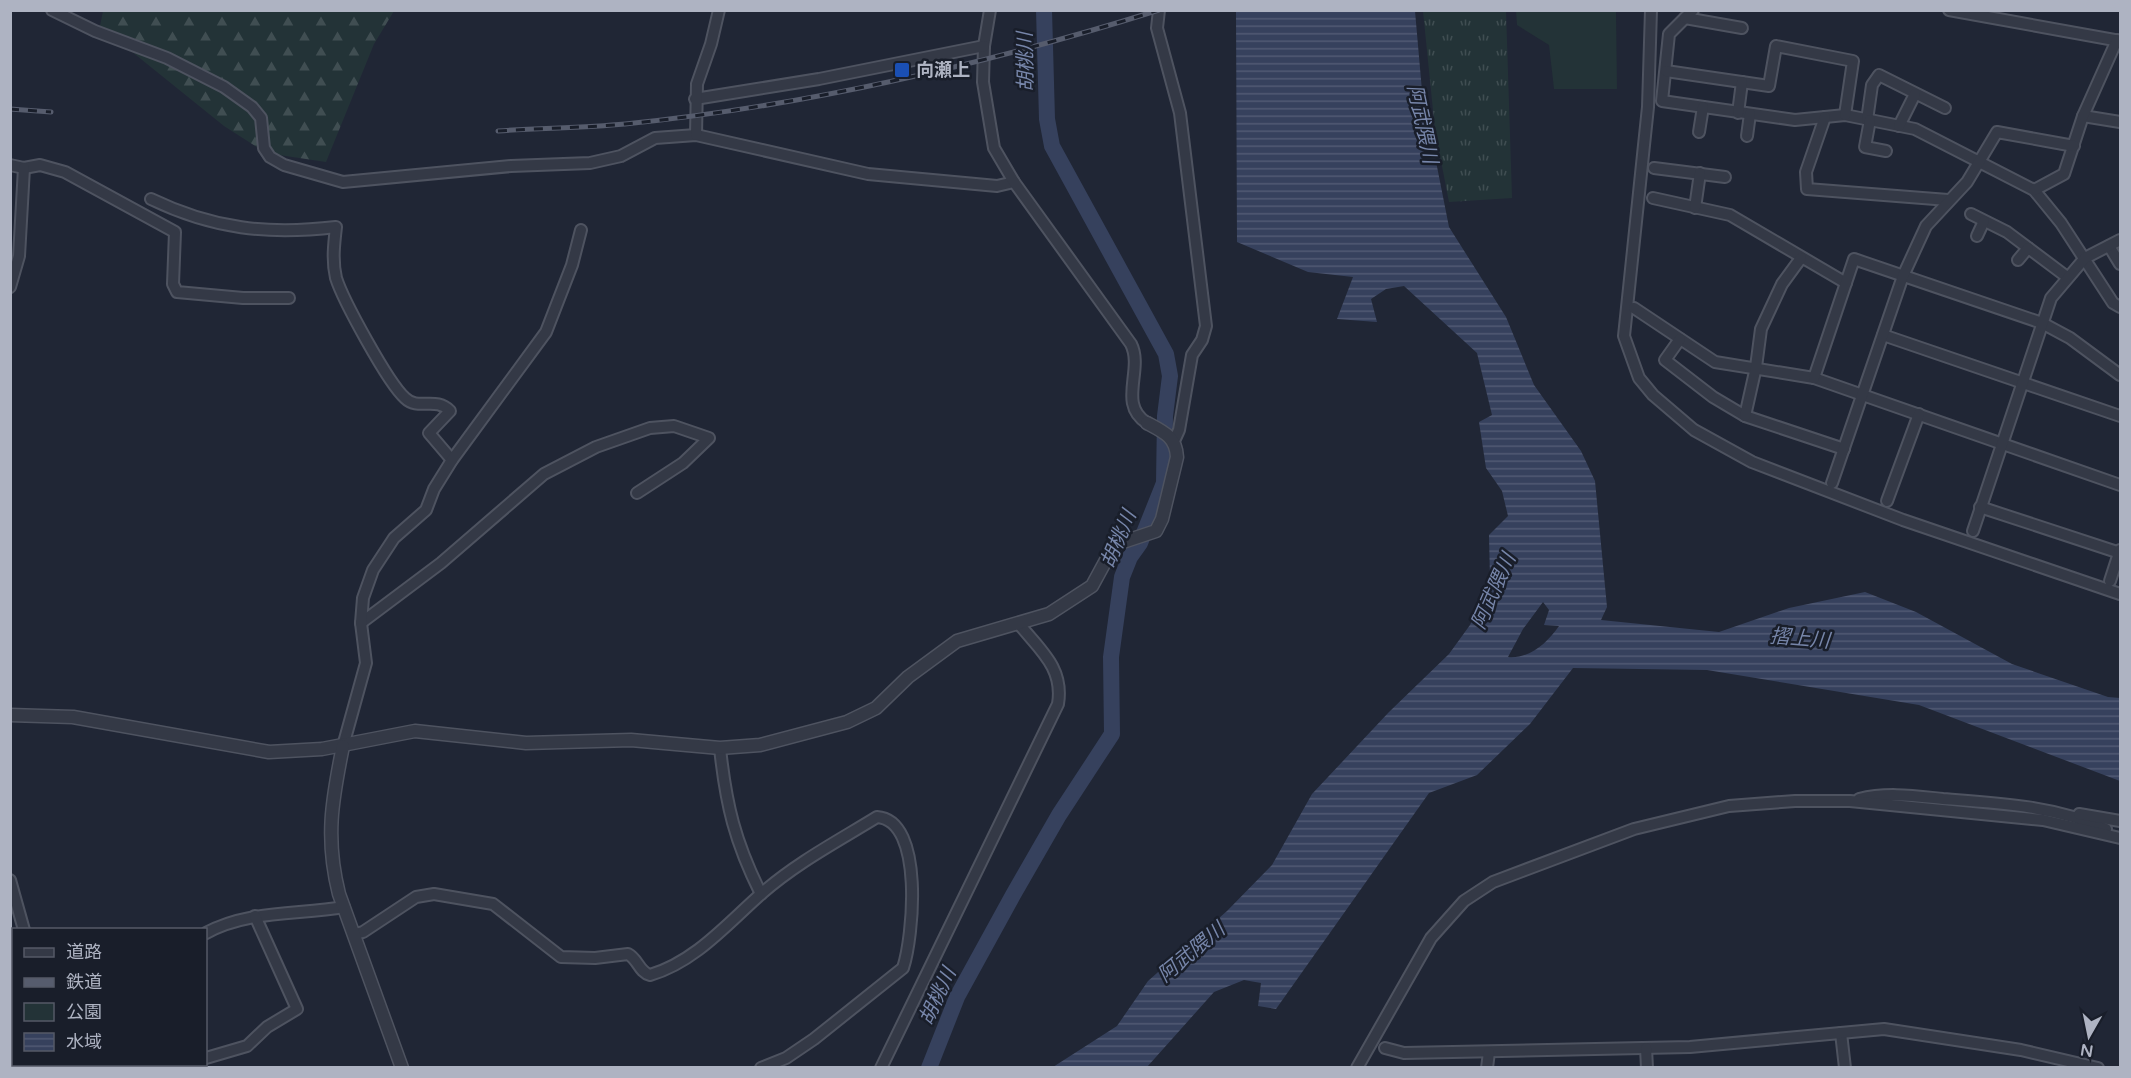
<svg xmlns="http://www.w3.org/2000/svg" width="2131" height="1078" font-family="'Varela Round','Noto Sans JP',sans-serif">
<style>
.grass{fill:url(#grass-tufts)}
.forest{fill:url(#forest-firs)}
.park{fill:#233337}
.water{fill:url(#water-rules);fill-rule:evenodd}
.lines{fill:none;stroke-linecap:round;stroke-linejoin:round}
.river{stroke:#36415d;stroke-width:16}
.minor-casing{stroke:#4e5360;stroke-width:14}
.tertiary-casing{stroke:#4e5360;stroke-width:15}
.minor{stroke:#343946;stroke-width:10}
.tertiary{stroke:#343946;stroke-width:12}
.rail-casing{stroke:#565c6d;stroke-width:5}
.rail{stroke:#191e2a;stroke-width:3;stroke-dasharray:9;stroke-linecap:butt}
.transit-dot{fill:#1a4fb4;stroke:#191e2a;stroke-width:2}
.labels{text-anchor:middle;stroke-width:5;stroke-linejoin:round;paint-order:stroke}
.poi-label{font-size:18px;font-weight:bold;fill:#aeb3c2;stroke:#191e2a;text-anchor:start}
.water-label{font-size:20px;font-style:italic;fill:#7786aa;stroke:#191e2a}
</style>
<defs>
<pattern id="grass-tufts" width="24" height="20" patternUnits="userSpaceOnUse" patternTransform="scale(1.5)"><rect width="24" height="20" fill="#233337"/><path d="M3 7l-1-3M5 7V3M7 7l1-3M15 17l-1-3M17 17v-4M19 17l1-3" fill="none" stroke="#404e52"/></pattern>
<pattern id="forest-firs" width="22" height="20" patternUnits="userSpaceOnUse" patternTransform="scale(1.5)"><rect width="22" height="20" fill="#233337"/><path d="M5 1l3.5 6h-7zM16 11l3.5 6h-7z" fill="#404e52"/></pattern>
<pattern id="water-rules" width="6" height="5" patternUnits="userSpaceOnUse" patternTransform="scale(1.5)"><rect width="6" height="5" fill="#36415d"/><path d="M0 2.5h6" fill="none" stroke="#515a73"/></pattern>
</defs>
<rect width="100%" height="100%" fill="#202635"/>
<polygon class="grass" points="1423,11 1506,11 1512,198 1449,202 1435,130"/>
<polygon class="forest" points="103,11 394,11 374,44 326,162 266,153 224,126 100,26"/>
<polygon class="park" points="1516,11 1616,11 1617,89 1554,89 1549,45 1517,25"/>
<path class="water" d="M1236,11H1415L1422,91L1449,227L1506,317L1534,385L1581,451L1595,481L1607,607L1601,620L1719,632L1789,608L1865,592L1916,612L2012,664L2108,697L2120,698V781L1919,705L1707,670L1573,668L1530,724L1477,775L1429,793L1276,1009L1258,1006L1261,983L1244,980L1214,992L1147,1067H1053L1117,1026L1148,981L1227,911L1272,865L1312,794L1389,712L1449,654L1470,625L1490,580L1489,535L1508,516L1502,491L1486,468L1479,422L1492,415L1477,353L1404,286L1386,289L1371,299L1377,322L1337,319L1353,277L1308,272L1237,242ZM1543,602L1549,610L1544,625L1559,626C1547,643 1530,659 1508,657L1523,629Z"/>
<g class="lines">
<polyline class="river" points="929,1068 957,997 1013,895 1059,815 1112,734 1111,657 1122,577 1130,557 1140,543 1164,483 1165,416 1170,376 1166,354 1052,146 1047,119 1044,10"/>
<defs>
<g id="minor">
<polyline points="52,10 95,31 167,58 224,87 252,107 261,118 264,148 270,157 284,165 343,182 511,166 590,163 621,156 655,138 696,135 868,174 997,186 1014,182"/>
<path d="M990,10L984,46L983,82L994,148L1014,182L1131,344C1144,370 1117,404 1147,423"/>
<polyline points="1159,10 1157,28 1180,113 1206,326 1202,340 1192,355 1179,430 1174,441"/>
<polyline points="1651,10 1648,107 1624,336 1639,378 1653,395 1694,430 1752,462 1903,520 2120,594"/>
<polyline points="1693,10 1669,34 1662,101 1795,120 1845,115 1915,129 2034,190 2061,223 2113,303 2120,307"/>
<polyline points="1949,10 2120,41"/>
<polyline points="1685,18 1742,28"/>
<polyline points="1666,71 1769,86 1776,46 1853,61 1845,115"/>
<polyline points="695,99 819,79 984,46"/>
<polyline points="1738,113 1742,82"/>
<polyline points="2083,116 2120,122"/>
<polyline points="1825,117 1806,172 1807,189 1948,200"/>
<polyline points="1867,120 1872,85 1879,75 1945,108"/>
<polyline points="1870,120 1865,147 1886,151"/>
<polyline points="1899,126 1915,94"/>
<polyline points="1699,132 1703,107"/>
<polyline points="696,135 697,84 711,44 719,10"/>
<polyline points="1747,136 1750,114"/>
<polyline points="10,165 24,168 40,165 65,172 175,232 173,284 177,292 243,298 289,298"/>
<polyline points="1654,168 1725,177"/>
<polyline points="2034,190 2064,174 2083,116 2117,40"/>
<polyline points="1653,198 1730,215 1846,283"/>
<path d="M151,199C213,229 268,235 336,227C334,244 332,261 336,278C343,300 388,383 405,398C418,411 436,396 450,411L429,433L452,460"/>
<polyline points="1695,208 1700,173"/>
<polyline points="1971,214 2007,232 2067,277"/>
<polyline points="1977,236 1984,221"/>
<polyline points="2109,246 2120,264"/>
<polyline points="2018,260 2028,248"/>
<polyline points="10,287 19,256 24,168"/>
<polyline points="1634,308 1715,362 1814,378 2120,485"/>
<polyline points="1883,335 2120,416"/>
<polyline points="1680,339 1665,360 1713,397 1745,416 1844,449"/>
<polyline points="1814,378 1854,259 2042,323 2070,338 2120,375"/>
<polyline points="1745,416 1756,367 1761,329 1782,284 1801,258"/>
<polyline points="1832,483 1903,276 1926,226 1967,182 1997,132 2074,146"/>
<polyline points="1887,501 1919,414"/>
<polyline points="1980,507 2120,553"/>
<polyline points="1973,531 2051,298 2085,258 2120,240"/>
<polyline points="2110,581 2120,550"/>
<polyline points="361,623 441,563 544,474 596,447 650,428 674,426 709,438 683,463 637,493"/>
<polyline points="343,746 366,663 361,623 363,598 373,570 394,538 426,510 434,489 452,460 546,332 572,265 581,230"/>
<path d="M720,748C726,805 735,842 761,894"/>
<path d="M1859,799C1887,792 1914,796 1943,799C1998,803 2055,806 2106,829"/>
<polyline points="2079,814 2120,821"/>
<polyline points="10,880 24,930"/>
<path d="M206,933C248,910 298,915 344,907"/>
<path d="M355,934L363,932L416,897L434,894L493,904L561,957L595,958L628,954C638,959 639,972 650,975C695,962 728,923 761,894C796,863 838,841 877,817C925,820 913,938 903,968L814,1039L786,1058L761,1068"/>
<polyline points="1841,1033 1845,1068"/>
<polyline points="10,1045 14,1046"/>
<polyline points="1385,1048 1404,1053 1690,1047 1884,1029 2021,1050 2098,1068"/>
<polyline points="1646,1048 1647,1068"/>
<polyline points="206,1058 247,1046 267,1027 297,1009 255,916"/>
<polyline points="51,1068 51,1064"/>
<path d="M881,1068L1058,704C1064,668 1040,650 1019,624"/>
<polyline points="1357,1068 1431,938 1464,901 1493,882 1634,829 1729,806 1795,801 1850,801 2043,820 2120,838"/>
<polyline points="1487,1068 1489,1052"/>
</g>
<g id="tertiary">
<path d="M10,715L73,717L269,752L322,749L415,731L526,743L631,740L720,748L760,745L847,722L876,708L908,677L957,641L1049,614L1092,586L1111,551L1120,543L1156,531L1162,519L1177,457C1176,437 1164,432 1147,423"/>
<path d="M343,746C332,800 325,839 339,894L402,1068"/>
</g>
</defs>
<use href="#minor" class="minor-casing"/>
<use href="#tertiary" class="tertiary-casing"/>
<use href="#minor" class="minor"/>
<use href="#tertiary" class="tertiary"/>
<defs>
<g id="rail">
<polyline points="10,109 51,112"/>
<path d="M498,131C540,128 583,128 625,124C804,106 987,64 1159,10"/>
</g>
</defs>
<use href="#rail" class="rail-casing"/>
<use href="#rail" class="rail"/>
</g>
<rect class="transit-dot" x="894" y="62" width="16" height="16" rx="3"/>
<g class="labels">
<g class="poi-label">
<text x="916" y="76">向瀬上</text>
</g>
<g class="water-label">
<text transform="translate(1025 62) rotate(-91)" y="7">胡桃川</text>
<text transform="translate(1423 124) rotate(78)" y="7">阿武隈川</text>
<text transform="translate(1118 539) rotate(-67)" y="7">胡桃川</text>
<text transform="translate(1493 591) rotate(-66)" y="7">阿武隈川</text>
<text transform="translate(1800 638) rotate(5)" y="7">摺上川</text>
<text transform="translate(1191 952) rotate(-40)" y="7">阿武隈川</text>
<text transform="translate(937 996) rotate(-65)" y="7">胡桃川</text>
</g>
</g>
<rect width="2131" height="1078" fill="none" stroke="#aeb3c2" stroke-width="24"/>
<rect x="12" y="928" width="195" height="138" fill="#191e2a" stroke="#555a67" stroke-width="1.5"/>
<rect x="24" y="948" width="30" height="9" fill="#343946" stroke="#555a67" stroke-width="1.5"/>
<text x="66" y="958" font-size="18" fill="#aeb3c2">道路</text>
<rect x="24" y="978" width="30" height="9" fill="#565c6d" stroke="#555a67" stroke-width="1.5"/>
<text x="66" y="988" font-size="18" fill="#aeb3c2">鉄道</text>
<rect x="24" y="1003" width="30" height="18" fill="#233337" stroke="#555a67" stroke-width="1.5"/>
<text x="66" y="1018" font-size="18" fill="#aeb3c2">公園</text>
<rect x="24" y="1033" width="30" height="18" fill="url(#water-rules)" stroke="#555a67" stroke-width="1.5"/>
<text x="66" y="1048" font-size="18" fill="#aeb3c2">水域</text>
<g transform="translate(2089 1036) rotate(189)" stroke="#191e2a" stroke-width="4.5" paint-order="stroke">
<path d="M0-4.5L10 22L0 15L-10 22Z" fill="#aeb3c2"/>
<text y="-9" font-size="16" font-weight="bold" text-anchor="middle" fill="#aeb3c2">N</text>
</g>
</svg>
